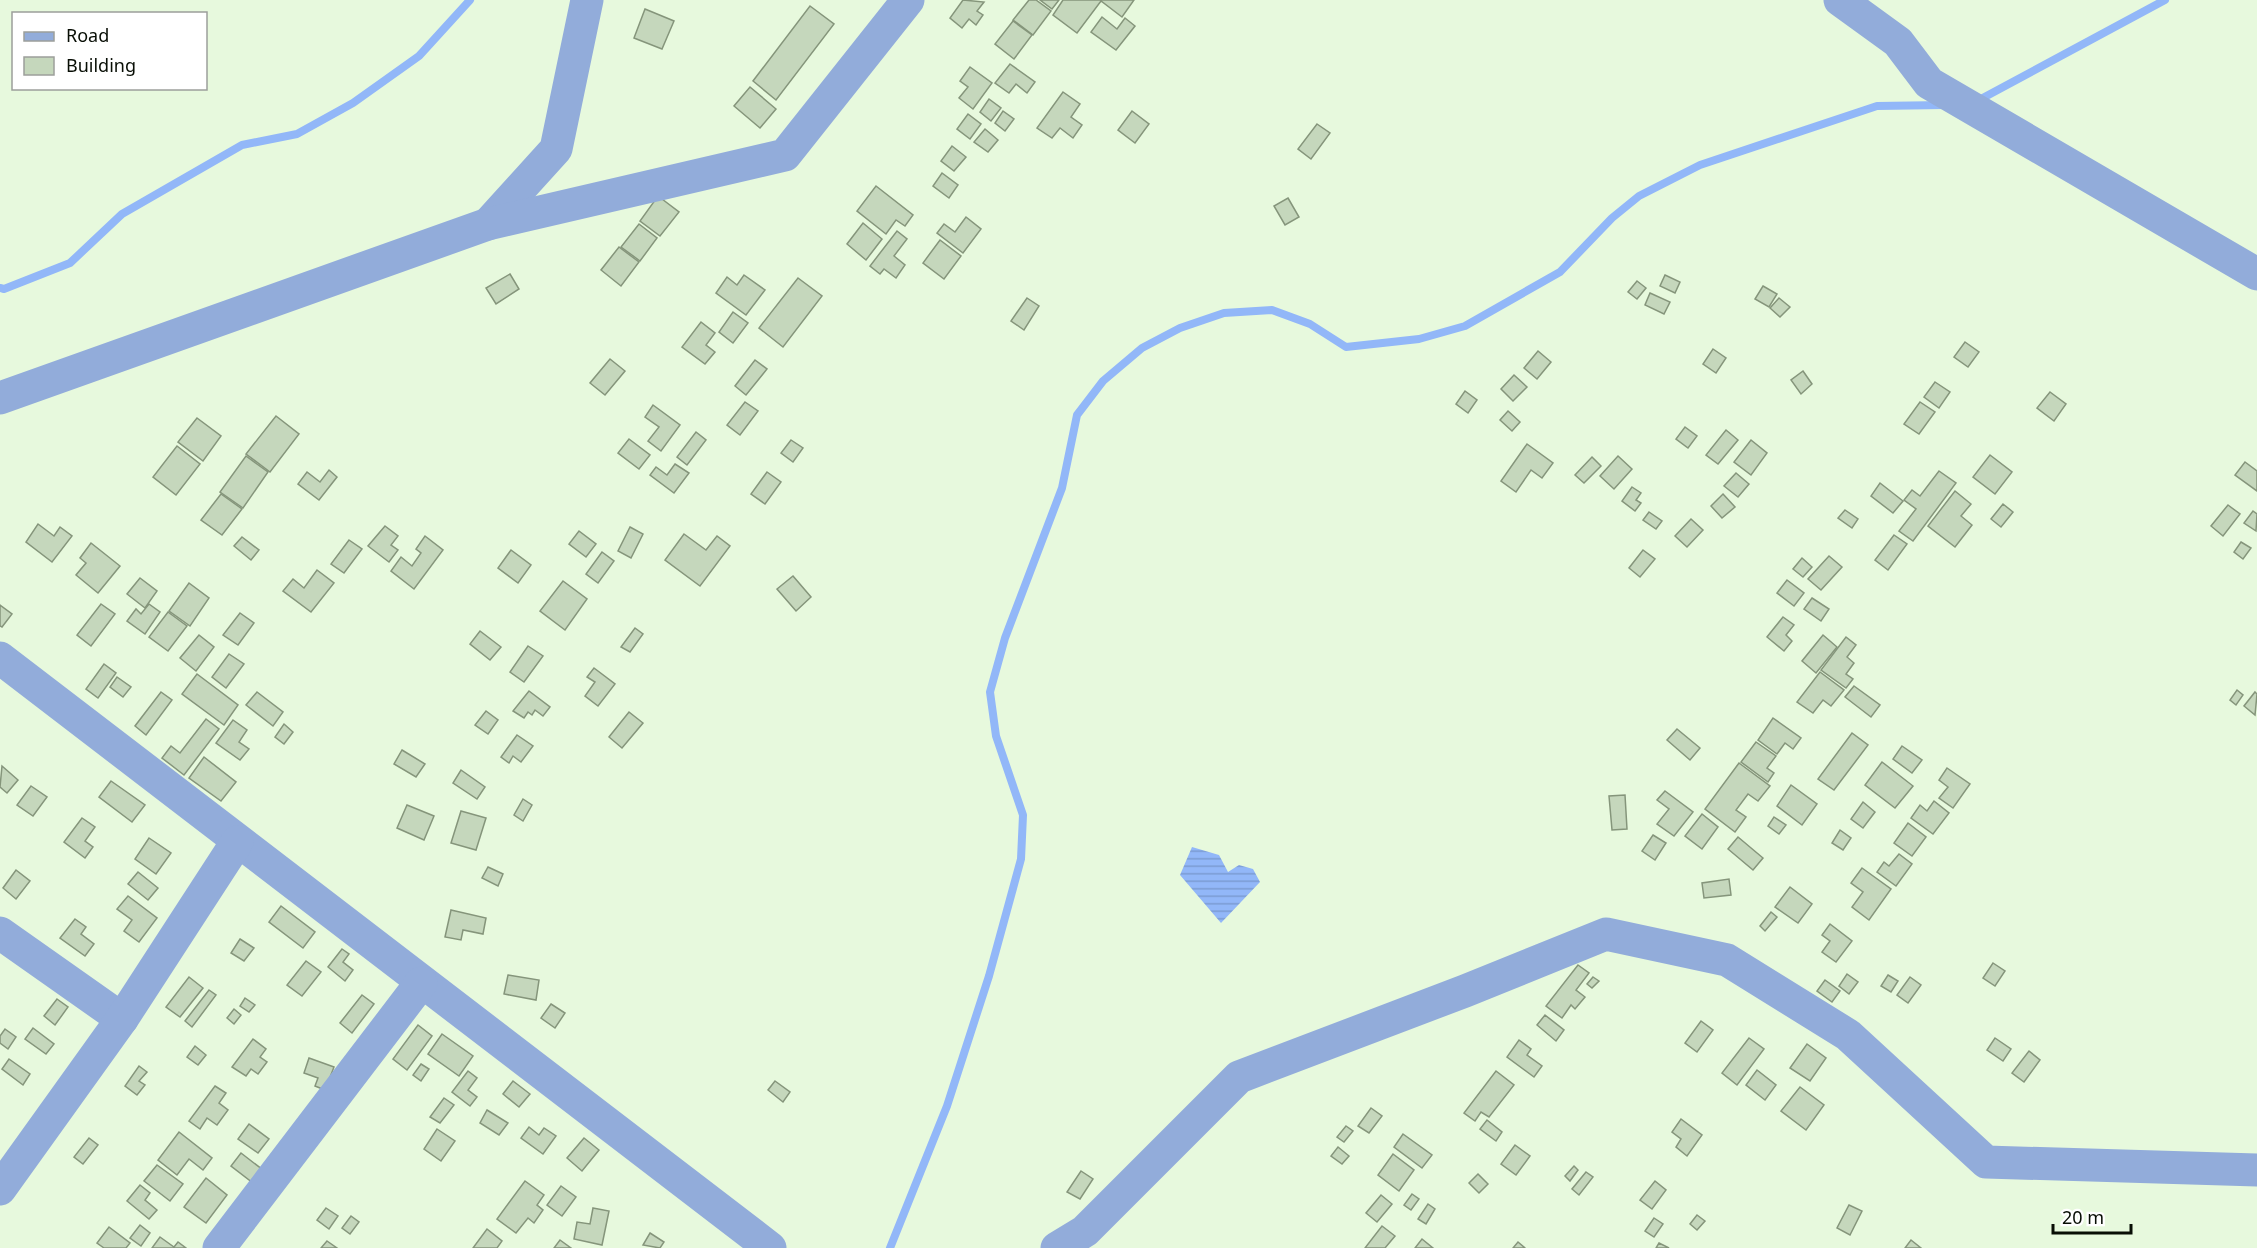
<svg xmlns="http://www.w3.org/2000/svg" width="2257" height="1248" font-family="'Noto Sans',sans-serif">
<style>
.water{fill:url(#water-rules)}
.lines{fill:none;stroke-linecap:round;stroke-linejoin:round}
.stream{stroke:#92b7f8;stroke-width:8}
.building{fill:#c5d7bc;stroke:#85957b;stroke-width:1.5}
.minor{stroke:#92acda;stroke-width:33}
</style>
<defs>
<pattern id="water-rules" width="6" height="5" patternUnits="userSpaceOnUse" patternTransform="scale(1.5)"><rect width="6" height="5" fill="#92b7f8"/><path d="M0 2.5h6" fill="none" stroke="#7c9cd3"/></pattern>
</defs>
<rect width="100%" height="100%" fill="#e7f9dd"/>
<polygon class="water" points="1192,847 1219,855 1228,872 1239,865 1253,869 1260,882 1221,923 1180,875"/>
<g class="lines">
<g class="stream">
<polyline points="1979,100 2165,0"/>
<polyline points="0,288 4,289 70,263 122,214 242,145 297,134 353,103 419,56 470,0"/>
<polyline points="890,1248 947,1106 989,976 1021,859 1023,815 996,736 990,692 1005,638 1062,488 1077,415 1103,381 1142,348 1180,328 1224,313 1272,310 1310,324 1346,347 1419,339 1465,326 1560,272 1612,218 1639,196 1700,165 1877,106 1944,105"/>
</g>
</g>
<g class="building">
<polygon points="963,0 984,2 977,11 983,15 976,25 969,19 962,28 950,18"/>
<polygon points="1029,0 1036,0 1051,11 1033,35 1013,20"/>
<polygon points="1040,0 1059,0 1052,9"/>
<polygon points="1063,0 1134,0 1122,17 1101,1 1077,33 1053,15"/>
<polygon points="810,6 834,24 776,100 753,81"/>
<polygon points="645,9 674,21 662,49 634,38"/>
<polygon points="1102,17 1117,29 1125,18 1135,26 1116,50 1091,32"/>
<polygon points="1013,21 1032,35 1014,59 995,44"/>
<polygon points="1010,64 1035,82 1027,93 1016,84 1009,93 995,83"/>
<polygon points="970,67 992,83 973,109 959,98 968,87 960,81"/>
<polygon points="750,87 776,109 760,128 734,106"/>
<polygon points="1063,92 1080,104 1071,117 1082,125 1073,138 1060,128 1052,138 1037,128"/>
<polygon points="989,99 1001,108 991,121 980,112"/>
<polygon points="1003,111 1014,119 1005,131 995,123"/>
<polygon points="1132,111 1149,124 1135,143 1118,130"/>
<polygon points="968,114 981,124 970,139 957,129"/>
<polygon points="1317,124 1330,133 1311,159 1298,149"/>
<polygon points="985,129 998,140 988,152 974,142"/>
<polygon points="952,146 966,157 954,171 941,161"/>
<polygon points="942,173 958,185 949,198 933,186"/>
<polygon points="876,186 913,215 905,226 896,220 886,234 857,211"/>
<polygon points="658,196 679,212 660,236 640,221"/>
<polygon points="1288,198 1299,217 1285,225 1274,206"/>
<polygon points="966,217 981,229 963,253 937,233 944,224 955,232"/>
<polygon points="863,223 882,239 866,260 847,244"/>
<polygon points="639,224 657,238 640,261 621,247"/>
<polygon points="897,231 907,239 894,256 905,265 896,278 884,269 880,274 870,266"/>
<polygon points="940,240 961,256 944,279 923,263"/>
<polygon points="619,247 639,262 621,286 601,270"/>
<polygon points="510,274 519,289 496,304 486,288"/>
<polygon points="744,275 765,290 746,315 716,293 727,277 737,285"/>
<polygon points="1665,275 1680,282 1675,293 1660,286"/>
<polygon points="798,278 822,296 783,347 759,328"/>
<polygon points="1637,281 1646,288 1637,299 1628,292"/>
<polygon points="1763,286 1777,294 1769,307 1755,299"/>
<polygon points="1650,293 1670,302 1664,314 1645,305"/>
<polygon points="1027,298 1039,306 1024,330 1011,321"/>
<polygon points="1779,298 1790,307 1780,317 1770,308"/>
<polygon points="733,312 748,323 733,343 719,332"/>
<polygon points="701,322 715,333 706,345 715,352 705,364 682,347"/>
<polygon points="1965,342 1979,352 1968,367 1954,357"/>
<polygon points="1713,349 1726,358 1716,373 1703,364"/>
<polygon points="1538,351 1551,362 1537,379 1524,368"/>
<polygon points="610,359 625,371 605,395 590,383"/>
<polygon points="755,360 767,369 746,395 735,386"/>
<polygon points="1803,371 1812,384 1801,394 1791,380"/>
<polygon points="1514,375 1527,387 1513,401 1501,389"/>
<polygon points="1935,382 1950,392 1939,408 1924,397"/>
<polygon points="1465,391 1477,400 1468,413 1456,404"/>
<polygon points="2050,392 2066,404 2054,421 2037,408"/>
<polygon points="745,402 758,411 740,435 727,425"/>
<polygon points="1920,402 1935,412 1919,434 1904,424"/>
<polygon points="653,405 680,425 661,451 648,441 659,427 645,417"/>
<polygon points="1508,411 1520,422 1512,431 1500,420"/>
<polygon points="276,416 299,434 270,472 246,454"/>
<polygon points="197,418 221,436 203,461 178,442"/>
<polygon points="1685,427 1697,436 1688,448 1676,439"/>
<polygon points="1726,430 1738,440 1718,464 1706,455"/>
<polygon points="696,432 706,440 687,465 677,457"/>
<polygon points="629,439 650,455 639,469 618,453"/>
<polygon points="791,440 803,448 793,462 781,453"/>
<polygon points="1751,440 1767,453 1751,475 1734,462"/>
<polygon points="1527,444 1553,463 1542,478 1531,470 1516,492 1501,481"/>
<polygon points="177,446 200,464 176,495 153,477"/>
<polygon points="1990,455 2012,472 1995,494 1973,477"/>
<polygon points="246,456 268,472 243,508 220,492"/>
<polygon points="1618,456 1632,469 1614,489 1600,476"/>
<polygon points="1592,457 1601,466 1584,483 1575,475"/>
<polygon points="2245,462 2257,471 2257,491 2235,475"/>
<polygon points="675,464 689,473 674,493 650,475 656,467 667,475"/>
<polygon points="329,470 337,477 319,500 298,484 307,472 320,482"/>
<polygon points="1939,471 1956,483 1913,541 1899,531 1916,509 1904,500 1912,490 1920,496"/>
<polygon points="767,472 781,482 765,504 751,494"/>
<polygon points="1736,473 1749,484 1738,497 1724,486"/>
<polygon points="1880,483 1903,501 1893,513 1871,496"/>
<polygon points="1632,487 1641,493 1636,500 1641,503 1635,511 1622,501"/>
<polygon points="1955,491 1971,504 1961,516 1972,525 1955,547 1928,526"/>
<polygon points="221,494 242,509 222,535 201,520"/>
<polygon points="1723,494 1735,507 1722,518 1711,506"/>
<polygon points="2003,504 2013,512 2001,527 1991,519"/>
<polygon points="2228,505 2240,514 2223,536 2211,526"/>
<polygon points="1845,510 1858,519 1852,528 1838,518"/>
<polygon points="2253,511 2257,514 2256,531 2244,523"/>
<polygon points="1649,512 1662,521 1656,529 1643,520"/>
<polygon points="1691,519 1703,530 1687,547 1675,536"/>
<polygon points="38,524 54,536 60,527 72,536 52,562 26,542"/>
<polygon points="385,526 398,536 391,545 398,550 389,562 368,546"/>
<polygon points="630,527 643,534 631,558 618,551"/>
<polygon points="579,531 596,544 586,557 569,544"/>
<polygon points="684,534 706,550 717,536 730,546 700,586 665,560"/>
<polygon points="1894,535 1907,544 1888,570 1875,560"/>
<polygon points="425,536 443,550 414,589 391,571 401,557 412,566 421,553 416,549"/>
<polygon points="242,537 259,550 251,560 234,546"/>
<polygon points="349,540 362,549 344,573 331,564"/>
<polygon points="2241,542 2251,548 2243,559 2234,552"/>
<polygon points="91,543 120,566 98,593 76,575 86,563 80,558"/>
<polygon points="511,550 531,565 518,583 498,568"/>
<polygon points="1643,550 1655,559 1640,577 1629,568"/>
<polygon points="602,552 614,561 598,583 586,574"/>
<polygon points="1829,556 1842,567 1821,590 1808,579"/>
<polygon points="1802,558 1812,567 1803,577 1793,569"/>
<polygon points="317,570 334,583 311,612 283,591 293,579 304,588"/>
<polygon points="793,576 811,597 796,611 777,589"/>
<polygon points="140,578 157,591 145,608 127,594"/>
<polygon points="1787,580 1804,593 1794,606 1777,593"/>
<polygon points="563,581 587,599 565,630 540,611"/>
<polygon points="189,583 209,598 190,626 169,611"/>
<polygon points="1812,598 1829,609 1821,621 1804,609"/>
<polygon points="101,604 115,614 91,646 77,635"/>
<polygon points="149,604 160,612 145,634 127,621 136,609 141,614"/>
<polygon points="0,605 12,614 2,627 0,626"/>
<polygon points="168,612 187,626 168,651 149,637"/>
<polygon points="240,613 254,623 238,645 223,635"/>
<polygon points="1783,617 1794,625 1786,635 1792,641 1784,651 1767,637"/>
<polygon points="635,628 643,634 630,652 621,647"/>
<polygon points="480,631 501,647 490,660 470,644"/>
<polygon points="199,635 214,647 196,671 180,658"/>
<polygon points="1823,635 1837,647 1816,673 1802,661"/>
<polygon points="1846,637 1856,645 1847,657 1854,663 1846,674 1853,679 1846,688 1821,670"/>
<polygon points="528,646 543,656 524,682 510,672"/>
<polygon points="229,654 244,664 226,688 212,677"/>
<polygon points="104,664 116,673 98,698 86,689"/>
<polygon points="594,668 615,684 598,706 585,696 595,682 587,677"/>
<polygon points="1820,672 1844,690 1831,706 1823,700 1813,713 1797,702"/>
<polygon points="197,674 238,705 224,725 182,694"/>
<polygon points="117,677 131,687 123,697 110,687"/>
<polygon points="1854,686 1880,705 1871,717 1845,697"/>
<polygon points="2237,690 2243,695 2236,705 2230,700"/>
<polygon points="529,691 550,707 543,716 535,710 532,715 528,712 524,718 513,711"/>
<polygon points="161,692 172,700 146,735 135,726"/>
<polygon points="257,692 283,712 273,726 246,705"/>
<polygon points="2255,692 2257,694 2255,715 2244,706"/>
<polygon points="486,711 498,720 488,734 475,725"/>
<polygon points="629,712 643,723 622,748 609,737"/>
<polygon points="1773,718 1801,738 1793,749 1785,743 1777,754 1758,740"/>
<polygon points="206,719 219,729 184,775 162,758 171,746 180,753"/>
<polygon points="233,720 247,730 239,742 249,749 240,760 216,743"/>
<polygon points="284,724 293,732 284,744 275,737"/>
<polygon points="1677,729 1700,748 1690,760 1667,740"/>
<polygon points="1852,733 1868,745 1834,790 1818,779"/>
<polygon points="517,735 533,746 521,762 513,756 509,763 501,757"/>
<polygon points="1756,742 1776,756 1767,768 1774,773 1768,782 1741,762"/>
<polygon points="1902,746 1922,760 1912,773 1893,759"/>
<polygon points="402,750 425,764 416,777 394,764"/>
<polygon points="204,757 236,782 221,801 189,778"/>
<polygon points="1882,762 1913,786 1895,808 1865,785"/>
<polygon points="1739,763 1770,786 1758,801 1748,794 1736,810 1746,817 1735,832 1705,809"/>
<polygon points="2,766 18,780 7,793 0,787"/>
<polygon points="1947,768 1970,784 1953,808 1939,798 1948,787 1939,780"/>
<polygon points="461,770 485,787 477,799 453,783"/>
<polygon points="111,781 145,805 132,822 99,797"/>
<polygon points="1791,785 1817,804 1802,825 1777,806"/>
<polygon points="31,786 47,797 33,816 17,805"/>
<polygon points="1665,791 1693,812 1674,836 1657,824 1669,809 1657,800"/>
<polygon points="1625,795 1627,829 1612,830 1609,796"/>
<polygon points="523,799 532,805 523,821 514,815"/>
<polygon points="1934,801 1949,813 1933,834 1911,818 1920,805 1927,811"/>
<polygon points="1863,802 1875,812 1863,828 1851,819"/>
<polygon points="407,805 434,816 424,840 397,828"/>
<polygon points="461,811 486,818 476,850 451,843"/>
<polygon points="1702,814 1718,827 1702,849 1685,836"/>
<polygon points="1774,817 1786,825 1779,834 1768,826"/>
<polygon points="82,818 95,827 85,841 93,847 85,858 64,842"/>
<polygon points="1908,823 1926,837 1912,856 1894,843"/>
<polygon points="1840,830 1851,838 1843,850 1832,843"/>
<polygon points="1653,835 1666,843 1655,860 1642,851"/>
<polygon points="1738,837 1763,858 1753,870 1728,849"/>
<polygon points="149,838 171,853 156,874 135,859"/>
<polygon points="1899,854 1912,864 1896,886 1877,872 1884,862 1889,866"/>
<polygon points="488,867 503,874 498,886 482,878"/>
<polygon points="1862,868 1891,889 1869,920 1852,907 1863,892 1851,883"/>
<polygon points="16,870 30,881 16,899 3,888"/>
<polygon points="138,872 158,888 148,900 128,884"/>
<polygon points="1729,879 1731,895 1704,898 1702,883"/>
<polygon points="1790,887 1812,904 1798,923 1775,907"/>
<polygon points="128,896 157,918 139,942 124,931 132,920 117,909"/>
<polygon points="281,906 315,932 303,948 269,922"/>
<polygon points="451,910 486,918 483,934 463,930 461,940 445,937"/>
<polygon points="1771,912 1777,917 1765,931 1760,926"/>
<polygon points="75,919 86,927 81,934 94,944 85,956 60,938"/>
<polygon points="1830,924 1852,941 1836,962 1822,952 1830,941 1822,935"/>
<polygon points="240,939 254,948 244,961 231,953"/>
<polygon points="342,949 349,954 343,962 353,970 345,981 328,967"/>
<polygon points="306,961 321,972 302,996 287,985"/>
<polygon points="1993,963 2005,971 1995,986 1983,978"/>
<polygon points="1578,965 1589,973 1576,990 1585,997 1575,1009 1571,1005 1562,1018 1546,1006"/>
<polygon points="1847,974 1858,982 1849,994 1839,986"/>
<polygon points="508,975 539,980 536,1000 504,994"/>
<polygon points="1888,975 1898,981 1891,992 1881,986"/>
<polygon points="189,977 203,988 180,1017 166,1007"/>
<polygon points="1593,977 1599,981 1592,988 1587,984"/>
<polygon points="1910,977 1921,985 1908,1003 1897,995"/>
<polygon points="1825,980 1840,991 1832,1002 1817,991"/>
<polygon points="209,990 216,995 192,1027 185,1021"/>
<polygon points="362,995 374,1004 352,1033 340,1023"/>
<polygon points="245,998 255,1005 249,1012 240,1006"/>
<polygon points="57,999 68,1007 55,1025 44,1016"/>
<polygon points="551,1004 565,1013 555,1028 541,1018"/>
<polygon points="234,1009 241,1015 234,1024 227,1018"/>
<polygon points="1545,1015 1564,1030 1556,1041 1537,1025"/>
<polygon points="1701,1021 1713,1030 1697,1052 1685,1043"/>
<polygon points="418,1025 432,1036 407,1070 393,1059"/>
<polygon points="33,1028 54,1044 46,1054 25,1039"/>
<polygon points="5,1029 16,1037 8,1049 0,1043 0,1036"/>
<polygon points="442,1034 473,1056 459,1076 428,1054"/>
<polygon points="1749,1038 1764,1049 1737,1085 1722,1073"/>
<polygon points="1995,1038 2011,1049 2003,1061 1987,1050"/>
<polygon points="253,1039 266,1049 260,1057 267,1062 258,1074 251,1069 246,1076 232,1067"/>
<polygon points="1519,1040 1531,1049 1527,1055 1542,1066 1534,1077 1507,1057"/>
<polygon points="1807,1044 1826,1058 1810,1081 1790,1068"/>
<polygon points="195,1046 206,1055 198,1065 187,1057"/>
<polygon points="2029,1051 2040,1060 2024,1082 2012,1073"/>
<polygon points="309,1058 334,1067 325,1090 315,1086 318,1078 304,1073"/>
<polygon points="9,1059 30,1074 23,1085 2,1069"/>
<polygon points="421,1064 429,1069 421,1081 413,1075"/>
<polygon points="139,1066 147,1072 139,1081 145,1085 137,1095 125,1086"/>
<polygon points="1757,1070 1776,1085 1765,1100 1746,1085"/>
<polygon points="468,1071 477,1078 468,1090 477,1097 470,1106 452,1092"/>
<polygon points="1496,1071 1514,1085 1489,1117 1481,1112 1475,1121 1464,1113"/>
<polygon points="513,1081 530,1094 519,1107 503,1094"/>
<polygon points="775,1081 790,1092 783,1102 768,1090"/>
<polygon points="215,1086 226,1093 219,1103 228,1110 217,1125 207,1118 200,1129 189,1121"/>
<polygon points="1800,1087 1824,1105 1806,1130 1781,1111"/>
<polygon points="444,1098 454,1105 440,1123 430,1117"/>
<polygon points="1371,1108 1382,1116 1369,1133 1358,1126"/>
<polygon points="487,1110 508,1123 499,1135 480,1123"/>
<polygon points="1681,1119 1702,1135 1687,1156 1676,1147 1681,1139 1672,1132"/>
<polygon points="1487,1120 1502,1132 1496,1141 1480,1129"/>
<polygon points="249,1124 269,1139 258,1153 238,1139"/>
<polygon points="1346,1126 1353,1131 1344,1142 1337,1137"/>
<polygon points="529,1127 539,1135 544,1128 556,1136 543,1154 521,1138"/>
<polygon points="437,1129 455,1141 441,1161 424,1149"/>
<polygon points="179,1132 212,1158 203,1170 189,1159 177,1175 158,1160"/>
<polygon points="1403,1134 1432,1155 1422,1168 1394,1147"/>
<polygon points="89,1138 98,1145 83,1164 74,1157"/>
<polygon points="584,1138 599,1150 582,1171 567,1158"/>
<polygon points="1515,1145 1530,1156 1516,1175 1501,1164"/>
<polygon points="1338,1147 1349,1156 1342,1164 1331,1156"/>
<polygon points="241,1153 263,1170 253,1183 231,1166"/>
<polygon points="1393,1154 1414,1170 1399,1191 1378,1175"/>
<polygon points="157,1165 183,1184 170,1201 144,1181"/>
<polygon points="1574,1166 1578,1170 1570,1181 1565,1176"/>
<polygon points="1081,1171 1093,1179 1080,1199 1067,1192"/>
<polygon points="1586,1172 1593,1177 1579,1195 1572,1189"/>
<polygon points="1478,1174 1488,1184 1479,1193 1469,1183"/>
<polygon points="206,1178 227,1195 206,1223 184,1207"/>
<polygon points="525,1181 544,1195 537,1205 543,1210 534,1223 528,1218 516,1233 497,1219"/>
<polygon points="1655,1181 1666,1190 1652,1209 1640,1200"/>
<polygon points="140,1185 150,1193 145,1200 157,1210 149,1219 127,1201"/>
<polygon points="561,1186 576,1197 562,1216 547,1205"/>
<polygon points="1412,1194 1419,1199 1411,1210 1404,1205"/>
<polygon points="1381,1195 1392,1204 1377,1222 1366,1213"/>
<polygon points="1428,1204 1435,1209 1426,1224 1418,1219"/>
<polygon points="1849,1205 1862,1211 1850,1235 1837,1228"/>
<polygon points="326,1208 338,1216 329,1229 317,1220"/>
<polygon points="593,1208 609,1211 602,1245 574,1239 577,1222 590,1224"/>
<polygon points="1697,1215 1705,1221 1697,1230 1690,1224"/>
<polygon points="351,1216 359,1222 350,1234 342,1228"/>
<polygon points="1654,1218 1663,1224 1654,1237 1645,1231"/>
<polygon points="140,1225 150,1233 141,1246 130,1238"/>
<polygon points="1382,1226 1395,1236 1385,1248 1365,1248"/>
<polygon points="109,1227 130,1243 126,1248 104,1248 97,1243"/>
<polygon points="487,1229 502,1241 497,1248 473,1248"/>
<polygon points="650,1233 664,1242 660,1248 643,1245"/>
<polygon points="160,1237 174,1247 178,1242 186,1248 152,1248"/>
<polygon points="1422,1239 1433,1248 1415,1248"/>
<polygon points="560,1240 571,1248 554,1248"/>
<polygon points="1911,1240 1921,1248 1905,1248"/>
<polygon points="327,1241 337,1248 321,1248"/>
<polygon points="1518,1242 1525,1248 1513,1248"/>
<polygon points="1659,1243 1669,1248 1656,1248"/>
</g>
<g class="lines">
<g class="minor">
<polyline points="1840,0 1898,42 1929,83 2257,274"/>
<polyline points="488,224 556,149 587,0"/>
<polyline points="0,398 488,224 785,155 908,0"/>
<polyline points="0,658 770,1248"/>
<polyline points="0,933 122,1019"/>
<polyline points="0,1189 122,1019 237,842"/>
<polyline points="219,1248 421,983"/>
<polyline points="1057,1248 1085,1231 1239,1077 1465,991 1606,934 1727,960 1848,1035 1986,1162 2257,1170"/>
</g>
</g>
<rect x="12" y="12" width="195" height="78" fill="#ffffff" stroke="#9c9f9b" stroke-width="1.5"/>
<rect x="24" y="32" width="30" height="9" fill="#92acda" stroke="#9c9f9b" stroke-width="1.5"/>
<text x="66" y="42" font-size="18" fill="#080e05">Road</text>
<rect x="24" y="57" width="30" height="18" fill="#c5d7bc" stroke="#9c9f9b" stroke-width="1.5"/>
<text x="66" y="72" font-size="18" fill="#080e05">Building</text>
<path d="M2053 1224v9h78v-9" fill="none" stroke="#080e05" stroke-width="3"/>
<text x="2062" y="1224" font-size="18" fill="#080e05" stroke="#ffffff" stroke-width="4.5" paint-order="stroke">20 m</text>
</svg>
